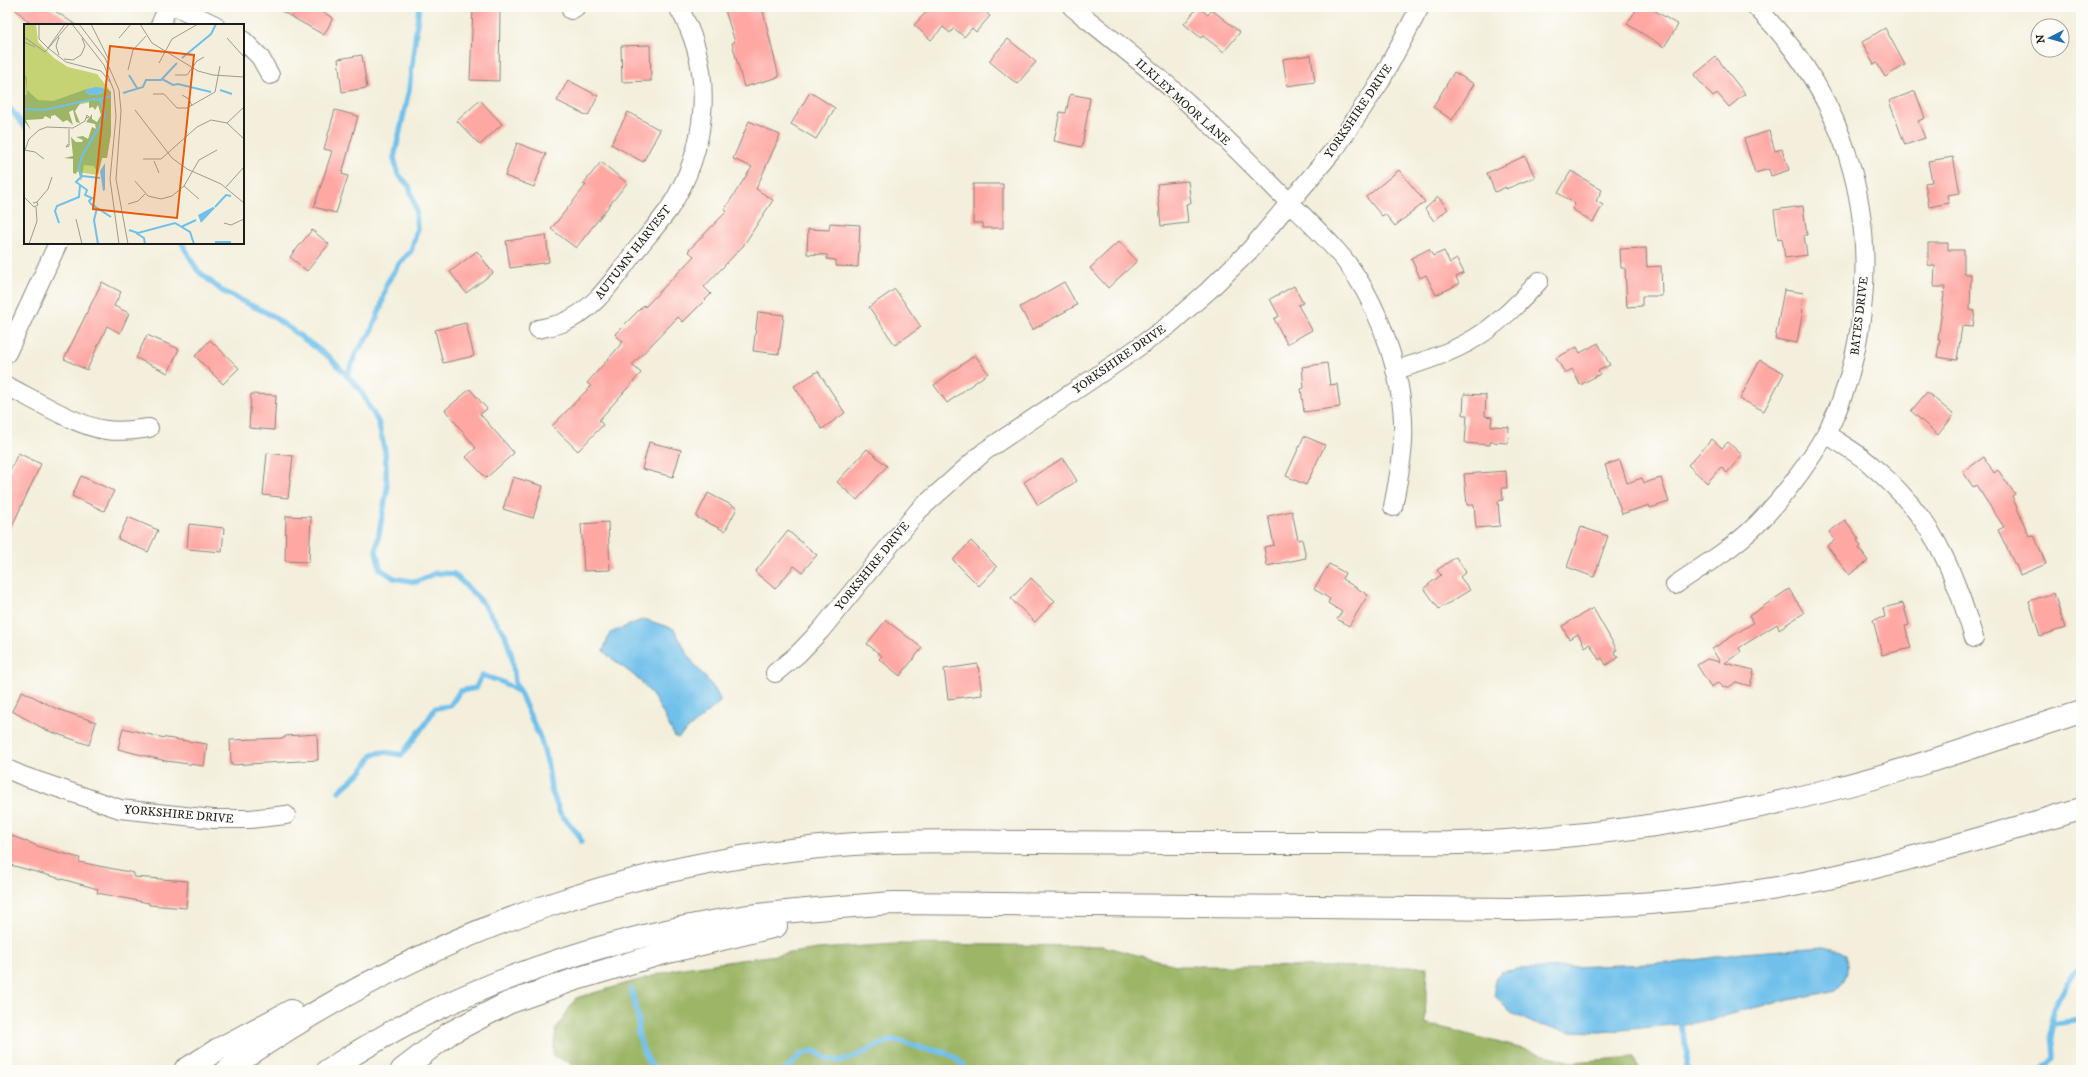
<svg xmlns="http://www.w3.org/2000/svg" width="2088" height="1077" font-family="'IM FELL DW Pica',serif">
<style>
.forest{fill:#9cb566;stroke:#5c6841}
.water{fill:#70c0eb;stroke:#466e84}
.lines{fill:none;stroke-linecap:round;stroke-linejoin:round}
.stream{stroke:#70c0eb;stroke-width:5.5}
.building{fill:#fea7a3}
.street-casing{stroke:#88867c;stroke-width:20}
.highway-casing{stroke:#88867c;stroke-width:24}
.street{stroke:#fff;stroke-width:18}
.highway{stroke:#fff;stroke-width:22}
.labels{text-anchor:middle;stroke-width:3;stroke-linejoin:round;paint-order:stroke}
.street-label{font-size:12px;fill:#1c1c1c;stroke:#fdfcf7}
.inset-river{fill:none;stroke:#70c0eb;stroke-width:2}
.inset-road{fill:none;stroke:#9d9b8f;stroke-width:1}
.view{fill:#e8590c;fill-opacity:0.15;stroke:#e8590c;stroke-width:2}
.inset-edge{fill:none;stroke:#1c1c1c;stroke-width:2}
</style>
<rect width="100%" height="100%" fill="#fdfcf7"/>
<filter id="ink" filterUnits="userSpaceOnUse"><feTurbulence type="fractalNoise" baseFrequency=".025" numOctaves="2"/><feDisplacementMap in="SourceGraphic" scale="8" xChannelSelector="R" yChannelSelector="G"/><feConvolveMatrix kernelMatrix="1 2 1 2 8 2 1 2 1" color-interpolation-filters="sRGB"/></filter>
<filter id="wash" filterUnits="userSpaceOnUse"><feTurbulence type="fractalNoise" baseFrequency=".012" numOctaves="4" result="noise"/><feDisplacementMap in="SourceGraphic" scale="16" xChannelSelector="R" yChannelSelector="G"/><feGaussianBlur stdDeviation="0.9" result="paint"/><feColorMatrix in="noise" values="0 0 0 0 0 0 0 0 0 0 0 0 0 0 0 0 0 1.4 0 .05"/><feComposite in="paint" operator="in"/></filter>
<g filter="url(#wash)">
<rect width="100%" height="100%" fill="#f3efdc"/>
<polygon class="forest" points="896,944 1102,946 1180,966 1427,967 1425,1023 1572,1062 1634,1057 1638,1070 577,1070 571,1063 553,1056 556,1029 576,998 677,969 818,949"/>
<g class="water">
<path d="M644,619L674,629L691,660L714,688L721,701L678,738L675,737C666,720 656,696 641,682C630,671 615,662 603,651L610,633Z"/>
<path d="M1824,947L1841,951L1846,955C1848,972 1849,978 1836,990L1753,1008L1702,1022L1601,1032L1568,1031L1535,1024L1511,1013L1495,996L1494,985L1496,977L1501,972L1517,969L1674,963L1743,953Z"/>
</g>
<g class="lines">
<g class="stream">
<polyline points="7,105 25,127"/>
<polyline points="182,243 197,270 222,291 271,315 329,357 359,388 378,422 385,451 387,490 376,550 380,569 394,578 416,582 436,573 454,574 481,601 505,634 512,657 515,682 541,740 548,765 551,789 560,813 579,835 581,842"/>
<polyline points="347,376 356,353 370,334 381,307 387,283 399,264 411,251 417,230 416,209 409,186 398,174 394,158 409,90 419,7"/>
<path d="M339,791L362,771L373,754L384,752L402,755C413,739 426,725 435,708L450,706L460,691L476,688L482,675L502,682L519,692"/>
<polyline points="631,989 639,1021 638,1034 644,1053 654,1070"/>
<polyline points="1680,1024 1688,1054 1686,1070"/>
<polyline points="2051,1024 2081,1020"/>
<path d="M786,1070L801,1054L815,1051C819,1054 823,1058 828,1059C847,1066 869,1048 886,1042C898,1037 907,1044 918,1047C939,1053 953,1049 966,1070"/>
<path d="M2042,1070L2053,1058C2053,1047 2050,1035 2051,1024C2053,1002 2069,980 2081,963"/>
</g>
</g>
<g id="blocks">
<g class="building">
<polygon points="13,7 49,7 76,25 32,25"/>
<polygon points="274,7 314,7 333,18 324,35"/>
<polygon points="473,7 500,7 499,81 470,80"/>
<polygon points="724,7 762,7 779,77 744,87 732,43 735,42"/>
<polygon points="931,7 980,7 990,16 976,32 972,28 964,37 954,28 950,33 943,27 931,40 914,25"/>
<polygon points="1198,7 1208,15 1212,10 1240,32 1224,52 1203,36 1201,38 1184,24"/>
<polygon points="1638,7 1649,7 1678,25 1664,47 1627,24"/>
<polygon points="1885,28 1905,65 1885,77 1877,63 1874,65 1862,42"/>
<polygon points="1008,39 1036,62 1017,84 989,61"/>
<polygon points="650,45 651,81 622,82 621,46"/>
<polygon points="362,55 367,88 342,92 338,59"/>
<polygon points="1311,55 1315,82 1287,86 1283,59"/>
<polygon points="1716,57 1745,94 1729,107 1717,93 1713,97 1694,75"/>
<polygon points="1454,72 1474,84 1452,120 1433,107"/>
<polygon points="568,80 598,96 588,116 557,101"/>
<polygon points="1915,91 1925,118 1918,121 1925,138 1905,145 1889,101"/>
<polygon points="810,92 835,108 816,139 791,124"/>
<polygon points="1070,94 1090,98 1082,147 1054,141 1060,112 1066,113"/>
<polygon points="480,100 502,124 480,145 457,121"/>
<polygon points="335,110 358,116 342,174 348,176 336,213 314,207 332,151 324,149"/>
<polygon points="628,112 660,130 643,162 611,144"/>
<polygon points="749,121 780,135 756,189 773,200 743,246 704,287 711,294 683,322 678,317 632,365 641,373 599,420 603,425 578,451 552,426 591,386 587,383 623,342 615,334 644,305 645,307 694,256 688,251 727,211 724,210 752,167 733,159"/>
<polygon points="1769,131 1775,151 1782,149 1789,170 1771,176 1769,169 1755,173 1744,139"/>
<polygon points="517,143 546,154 534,187 505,176"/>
<polygon points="1525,156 1535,177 1506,189 1506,187 1495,192 1487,173"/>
<polygon points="1953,157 1960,193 1947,195 1949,203 1929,207 1925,183 1932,182 1928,161"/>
<polygon points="601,162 627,183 576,248 551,229 586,185 583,184"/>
<polygon points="1399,170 1425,202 1395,226 1385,214 1382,216 1366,197"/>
<polygon points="1571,171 1602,190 1596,201 1603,205 1593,222 1572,209 1575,204 1558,193"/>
<polygon points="1188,181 1191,203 1186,204 1188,223 1161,226 1157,184"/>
<polygon points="973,184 1003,184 1003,228 983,228 983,223 973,223"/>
<polygon points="1438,197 1448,209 1434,221 1425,209"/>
<polygon points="1803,206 1807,235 1804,235 1807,255 1785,258 1782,238 1778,239 1774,210"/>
<polygon points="830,223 860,225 858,267 836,266 836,260 827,259 827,255 807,254 808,229 829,230"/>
<polygon points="312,230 329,244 307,271 290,257"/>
<polygon points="546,235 549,262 510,268 506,241"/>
<polygon points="1119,241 1137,261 1108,288 1090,268"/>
<polygon points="1928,243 1948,243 1948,250 1964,250 1964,274 1971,274 1970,310 1975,311 1973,327 1962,326 1957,360 1937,357 1940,339 1938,339 1945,287 1934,287 1935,266 1928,265"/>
<polygon points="1646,248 1647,267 1661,266 1662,296 1642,296 1642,306 1627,307 1625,268 1621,268 1620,249"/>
<polygon points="1429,249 1433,256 1444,251 1450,263 1457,259 1464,273 1456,277 1459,284 1436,295 1426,275 1420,278 1411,258"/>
<polygon points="477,251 493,273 466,293 450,272"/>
<polygon points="102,282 121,292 114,306 129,313 120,333 107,326 87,370 64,359"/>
<polygon points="1064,282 1077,305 1032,330 1020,307"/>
<polygon points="1294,286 1303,303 1298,305 1312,330 1287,344 1274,319 1279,316 1270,299"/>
<polygon points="895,289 921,327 895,345 869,307"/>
<polygon points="1784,290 1804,293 1801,310 1803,310 1797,343 1775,339"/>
<polygon points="758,312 784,315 779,354 753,351"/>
<polygon points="466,323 474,356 443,363 435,330"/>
<polygon points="147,335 179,349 168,373 136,358"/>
<polygon points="210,340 239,368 223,384 195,356"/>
<polygon points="1598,343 1610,365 1598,371 1600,374 1580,385 1572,369 1565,373 1556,358 1577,347 1580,353"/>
<polygon points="975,355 988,373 947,403 934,385"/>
<polygon points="1760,360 1784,373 1764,411 1740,399"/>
<polygon points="1327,363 1330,385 1337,384 1340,407 1304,412 1301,389 1304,388 1302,367"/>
<polygon points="818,371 845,413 822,429 794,386"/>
<polygon points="470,389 487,409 480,414 514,453 486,478 466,457 476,448 445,410"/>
<polygon points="1927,392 1954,415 1938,435 1911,411"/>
<polygon points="251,394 276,395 274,430 249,428"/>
<polygon points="1464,394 1486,395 1485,416 1492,417 1491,426 1509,427 1508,443 1490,442 1490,445 1465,443 1467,415 1463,415"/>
<polygon points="1304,436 1325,445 1306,485 1286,476"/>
<polygon points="1712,439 1722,448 1728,442 1742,455 1727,473 1721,467 1707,483 1688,465"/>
<polygon points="649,442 681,450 673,477 642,469"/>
<polygon points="867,449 887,466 857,500 837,482"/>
<polygon points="18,453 41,464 7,537 7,478"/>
<polygon points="267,453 293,456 288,498 263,495"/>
<polygon points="1984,457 1994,473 1998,470 2015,494 2012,496 2029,536 2034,535 2046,564 2020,575 2016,565 2015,565 1998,530 2004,527 1976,485 1973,487 1963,472"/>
<polygon points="1063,458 1077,481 1038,505 1024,482"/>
<polygon points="1620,460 1627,483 1642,478 1644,483 1661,478 1669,502 1650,508 1649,505 1622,514 1605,465"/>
<polygon points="1506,471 1507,488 1502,488 1503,500 1498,501 1500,526 1476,528 1474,505 1467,505 1464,474"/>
<polygon points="81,476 114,491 104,511 72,496"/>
<polygon points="513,477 543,486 533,518 503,509"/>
<polygon points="708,493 737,508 725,531 696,517"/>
<polygon points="1292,511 1298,540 1302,539 1306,558 1267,566 1264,547 1274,545 1268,516"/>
<polygon points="286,516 311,517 309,562 285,561"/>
<polygon points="128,517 158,530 148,552 118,539"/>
<polygon points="1845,520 1859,539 1857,540 1861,546 1859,548 1868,561 1849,575 1827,546 1835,540 1829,532"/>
<polygon points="608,522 610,570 584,571 581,524"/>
<polygon points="189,524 224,528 222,552 187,549"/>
<polygon points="1581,527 1608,536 1594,577 1567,567"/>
<polygon points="788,531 817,555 802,572 794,566 775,589 755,572"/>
<polygon points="971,541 997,567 979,586 953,560"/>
<polygon points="1456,557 1466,572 1460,577 1470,590 1439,609 1424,588 1441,575 1437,570"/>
<polygon points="1329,564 1345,573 1342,579 1368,595 1349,626 1337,619 1342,612 1328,603 1330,599 1314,589"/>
<polygon points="1031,578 1055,601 1035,622 1011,599"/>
<polygon points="1789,589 1804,613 1779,629 1777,624 1739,648 1741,652 1725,663 1754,670 1750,686 1736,682 1728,688 1726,686 1723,688 1719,682 1711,687 1697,665 1707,659 1720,662 1712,649 1753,623 1749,616"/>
<polygon points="2054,593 2065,628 2040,636 2029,601"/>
<polygon points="1903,603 1909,625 1905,626 1911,648 1882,655 1873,620 1885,617 1883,608"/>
<polygon points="1593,608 1617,650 1614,651 1618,658 1606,665 1602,658 1599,660 1590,644 1585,647 1578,634 1569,639 1562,626"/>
<polygon points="886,620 922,648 900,676 879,659 882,656 867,644"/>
<polygon points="978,664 982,695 948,699 944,669"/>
<polygon points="22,691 57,709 96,722 89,745 46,730 12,711"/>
<polygon points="123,728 160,737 207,744 204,766 166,761 118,749"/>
<polygon points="317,734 318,760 231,765 230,740 285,738 285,736"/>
<polygon points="7,834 43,848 80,858 79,862 134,873 134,877 188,881 186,908 149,905 149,903 97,893 98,889 7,864"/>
</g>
</g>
</g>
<g filter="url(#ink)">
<use href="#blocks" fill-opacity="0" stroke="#88867c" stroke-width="1"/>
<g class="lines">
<defs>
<g id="street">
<polyline points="177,7 215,25"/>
<path d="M1072,7C1108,36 1145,65 1180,96C1211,123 1240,153 1269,182C1291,205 1315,226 1336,250C1378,296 1406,379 1403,441C1402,464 1397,485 1393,507"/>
<polyline points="571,10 576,7"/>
<polyline points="160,25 168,7"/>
<polyline points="243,40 260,57 270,75"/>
<path d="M538,329C546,327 554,326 562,323C594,311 613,280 633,254C645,239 658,224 669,209C708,149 716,70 678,7"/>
<polyline points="7,353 58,243"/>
<path d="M1395,370C1463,351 1492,334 1539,281"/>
<path d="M7,386C33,399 79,427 106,430C121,432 135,430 149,428"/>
<path d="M1826,434C1841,444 1858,453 1871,465C1933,517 1951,564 1974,638"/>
<path d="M1675,585C1705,564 1739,545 1764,517C1787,492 1808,464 1825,435C1843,404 1853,367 1859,332C1879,209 1844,95 1756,7"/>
<polyline points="775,673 798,654 821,630 918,511 985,451 1119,361 1169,325 1208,291 1250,250 1337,146 1380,82 1420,7"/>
<polyline points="7,769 23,776 120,809 213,819 250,819 286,815"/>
</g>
<g id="highway">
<polyline points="185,1070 217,1050 291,1011"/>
<path d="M227,1070C424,931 650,851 892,842C940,840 989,842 1037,842C1137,843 1236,843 1336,843C1397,843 1458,845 1519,840C1625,832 1730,816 1833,789C1917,768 1998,738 2081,712"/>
<path d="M328,1070C356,1053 384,1035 414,1020C514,970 625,935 735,918C788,910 841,907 894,903L1515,909C1603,907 1690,903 1777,888C1880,870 1981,838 2081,809"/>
<polyline points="402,1070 450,1033 508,1003 573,980 660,954 776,926"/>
</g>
</defs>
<use href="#street" class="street-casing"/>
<use href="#highway" class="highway-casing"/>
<use href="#street" class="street"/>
<use href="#highway" class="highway"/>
</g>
</g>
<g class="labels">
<g class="street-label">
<text transform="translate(1183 102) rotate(42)" y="4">ILKLEY MOOR LANE</text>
<text transform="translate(1358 111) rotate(-56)" y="4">YORKSHIRE DRIVE</text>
<text transform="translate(633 252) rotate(-52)" y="4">AUTUMN HARVEST</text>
<text transform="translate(1859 316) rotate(-83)" y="4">BATES DRIVE</text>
<text transform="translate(1119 359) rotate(-35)" y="4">YORKSHIRE DRIVE</text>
<text transform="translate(872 566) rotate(-51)" y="4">YORKSHIRE DRIVE</text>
<text transform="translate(179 814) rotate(5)" y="4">YORKSHIRE DRIVE</text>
</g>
</g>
<g transform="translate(24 24)">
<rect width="220" height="220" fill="#f3efdc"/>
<path d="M0,0H12L14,18L30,34L44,43L73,50L87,68V109L83,134H78L74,151L53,148L55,133L78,94V86L75,80L68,78L53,81L0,96Z" fill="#c6d374"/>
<path d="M1,51L3,54V66L14,76L29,77L63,65L62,69L67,71L77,70L83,65L87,68V109L83,134H78L74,150L70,142L60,141L57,157L54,145L52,150L49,149V135L40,134L49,132L47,113L52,118H58L59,116L52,113L59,112L64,115L68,103L72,105L71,100L62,98L68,90V95L73,98L77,91L74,81L71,86L69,83L65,84V77L57,78L51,87L56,99L52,98L49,86L45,88L49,101L43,96L39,98L31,91L27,92V95L21,92L19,95L2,96L7,106L0,97V72L3,70Z" fill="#9cb566"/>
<path d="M72,63L79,64L81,67L74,71L62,70L63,65ZM81,139V166L79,167L76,147ZM189,183L191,184L177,199L174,191Z" fill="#70c0eb"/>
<path class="inset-river" d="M158,34L187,10L192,0M105,51L113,64M138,55L149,61L154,60L187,68M196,66L208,70M99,69L119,63L122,56H137L153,39M73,76L87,72M0,85L20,86L70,75L77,77L81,93L59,130L55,142L57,153L52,158L63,166L61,171L68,174L65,177L67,180L87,193M58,152L76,154M191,183L202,171L207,172M73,184L70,196L74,220M35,199L31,187L33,182L55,173L56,161M157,203L172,196M105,206L114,209L151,199L166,208L170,220M112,209L120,214L121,220M191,218H207"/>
<path class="inset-road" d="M15,0V15L24,24M48,0L80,41L90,67L92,93L86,155L95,220M55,0L81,34L95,66L97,87L92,155L104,220M67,0L84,34M116,0L128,19L174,47L189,51L220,53M0,13L21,28L45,0M35,13L32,22L35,31M95,14L107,0M203,14L220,33M0,18L11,23M24,24L41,0M24,24L42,38L77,47L86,58M40,35L49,36L57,31L61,22L58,14M135,39L148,15L174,0M104,46L109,26L122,12M151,51H163L173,37L180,33M129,70H140L153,84H163L191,68L196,42M158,71L165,75L168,82M111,86L148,134L163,145L197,160L220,179M203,99L220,83M44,120L42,123L45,122V105M0,126L11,128L20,135M1,126L5,115L15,106L23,103L49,104L61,97L63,91L65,93L62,94M119,135H137L173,103L187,96L203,99L220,115M130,137L135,149M111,157L124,172L137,175L148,172L160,162L175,136L193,126M160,162L175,175M202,163L220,143M0,173L10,183L14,181L13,178L9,179M13,178L24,165L28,153M104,180L114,177L121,170M52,195L58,220M200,199L207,201L220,195M5,220L13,197L12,183"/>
<path class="view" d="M86,22L170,31L153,194L69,185Z"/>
<rect width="220" height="220" class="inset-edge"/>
</g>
<rect width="2088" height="1077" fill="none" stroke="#fdfcf7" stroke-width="24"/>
<g transform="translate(2050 38) rotate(264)"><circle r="19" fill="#fdfcf7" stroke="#a3a29f"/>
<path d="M0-3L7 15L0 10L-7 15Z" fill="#1f6fb2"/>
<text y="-6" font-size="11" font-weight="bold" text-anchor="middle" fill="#1c1c1c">N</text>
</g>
</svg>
